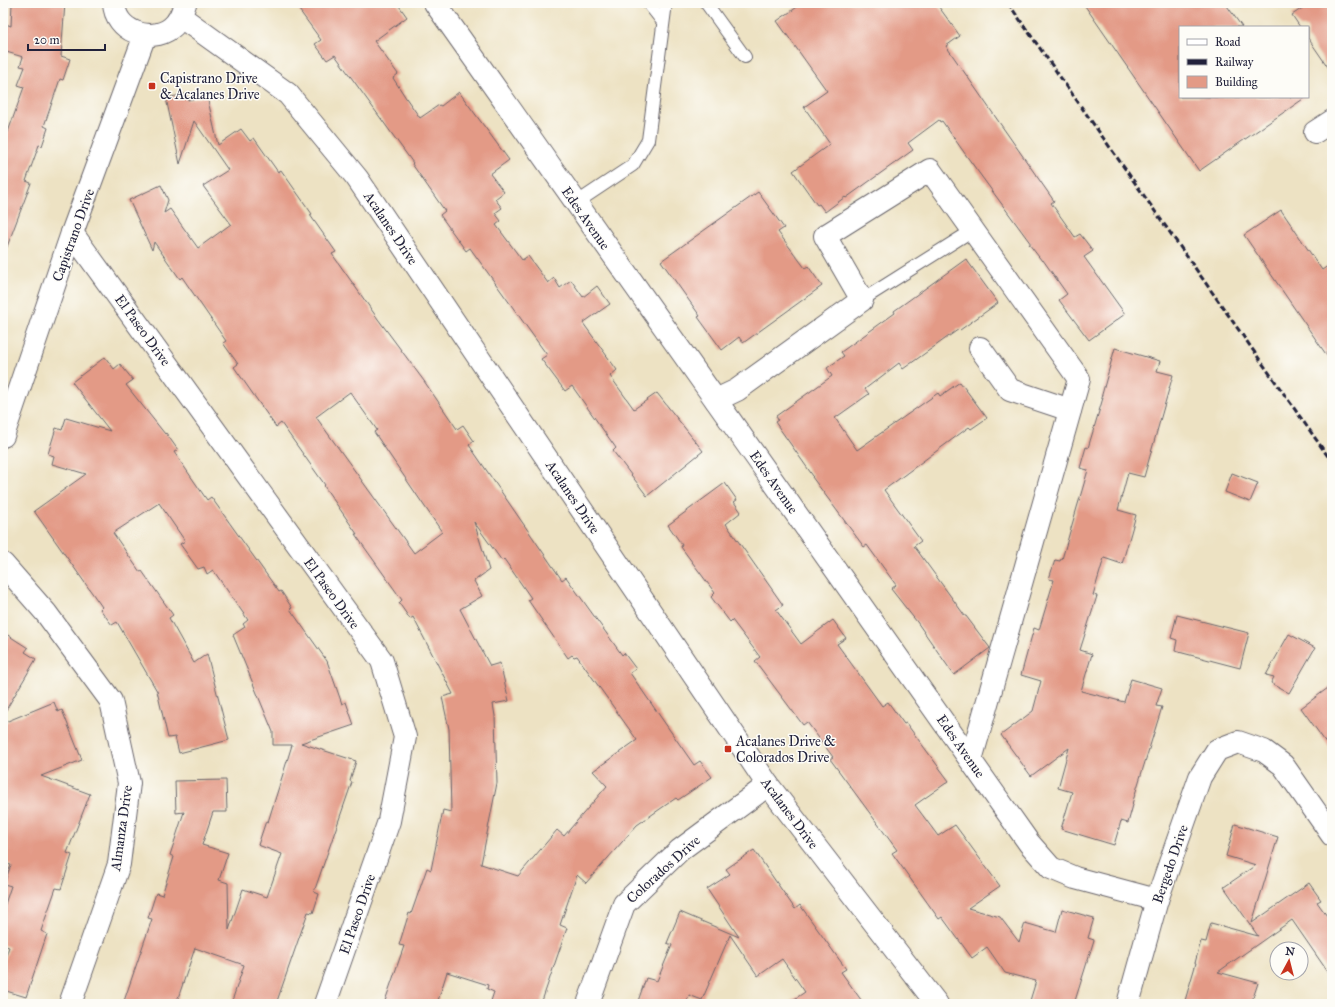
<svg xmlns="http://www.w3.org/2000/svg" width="1335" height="1007" font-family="'IM FELL Great Primer',serif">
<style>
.building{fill:#e39a86;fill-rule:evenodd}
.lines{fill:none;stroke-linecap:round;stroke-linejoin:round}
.service-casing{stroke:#69656b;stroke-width:14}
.minor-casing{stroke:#69656b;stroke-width:24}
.service{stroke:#fff;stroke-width:12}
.minor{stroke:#fff;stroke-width:22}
.rail{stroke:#22223b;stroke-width:3;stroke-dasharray:6 3;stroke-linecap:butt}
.poi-dot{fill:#c8321e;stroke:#fdfcf7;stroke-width:1.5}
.labels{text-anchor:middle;stroke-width:3;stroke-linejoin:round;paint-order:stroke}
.poi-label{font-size:14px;fill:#22223b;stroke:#fdfcf7;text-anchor:start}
.street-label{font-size:14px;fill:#22223b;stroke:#fdfcf7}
</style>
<rect width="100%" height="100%" fill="#fdfcf7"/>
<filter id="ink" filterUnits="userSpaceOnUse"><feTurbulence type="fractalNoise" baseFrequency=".025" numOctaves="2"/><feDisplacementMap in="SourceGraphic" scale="8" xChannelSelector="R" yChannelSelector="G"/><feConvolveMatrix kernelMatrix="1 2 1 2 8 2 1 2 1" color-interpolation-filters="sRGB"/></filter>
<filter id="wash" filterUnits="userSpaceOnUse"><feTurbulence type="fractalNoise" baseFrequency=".012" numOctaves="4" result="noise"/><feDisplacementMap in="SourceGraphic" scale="16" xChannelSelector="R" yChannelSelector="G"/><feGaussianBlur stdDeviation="0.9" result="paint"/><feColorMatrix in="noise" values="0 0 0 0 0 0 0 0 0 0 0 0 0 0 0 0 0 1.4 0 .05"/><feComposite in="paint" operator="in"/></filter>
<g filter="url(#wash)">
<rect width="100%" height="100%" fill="#ede2c3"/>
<g id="blocks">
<g class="building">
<polygon points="12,3 65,3 61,56 70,59 63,80 60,79 44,126 48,128 42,146 39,145 26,181 31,183 5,252 3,252 3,146 24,87 18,85 25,67 20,66 23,57 3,51 3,23 11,26"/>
<polygon points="294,3 397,3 407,17 374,41 398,74 393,78 406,98 420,118 439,105 441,106 459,92 509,160 490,174 504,192 495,199 502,208 495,213 501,221 496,225 522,260 528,256 548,283 554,278 560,288 571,280 583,297 597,286 610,304 583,323 617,370 610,376 634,409 657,393 703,451 647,496 613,451 616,448 572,386 565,391 541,359 547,355 470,248 466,251 440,215 445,211 412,164 413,163 335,55 327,60 315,44 321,40"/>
<polygon points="803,3 936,3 960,36 946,46 1054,201 1051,203 1075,237 1080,234 1093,251 1084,257 1125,314 1089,340 1059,300 1067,294 1043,260 1042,261 1029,244 1031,244 968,158 942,121 940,122 939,120 908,143 913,150 846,198 845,197 825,212 819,204 817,205 793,171 830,144 804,107 827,91 777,21"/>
<polygon points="1083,3 1225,3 1242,27 1180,27 1180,97 1306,97 1199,171"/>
<polygon points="1310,3 1332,3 1332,73 1308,38 1308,27 1300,27 1292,15"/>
<path d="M186,94L188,100L207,96L218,145L241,129L250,141L254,138L278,172L281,170L312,214L310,215L336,252L332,254L378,319L424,381L457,429L463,425L474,441L469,445L562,580L566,577L622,655L624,653L636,669L630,673L694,765L700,761L712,777L678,800L676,798L637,825L586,883L577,875L560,925L567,928L541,1004H490L494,992L487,989L488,985L447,972L437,1004H384L404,946L399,945L409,913L411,914L427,868L431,870L443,810L451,812L449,729L442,697L453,694L413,617L410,619L399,603L402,600L355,534H357L324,486L325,485L281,423L276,427L234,367L238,364L223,343L226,341L182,277L180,279L154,242L152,250L129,200L161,185L168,200L164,213L170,209L198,248L231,224L203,186L228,170L194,121L180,164L166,98ZM350,392L377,430L374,432L442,532L414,553L316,417ZM474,522L502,561L504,559L531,598L528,600L568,658L572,655L574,657L577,656L637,740L593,771L607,786L564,836L557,830L518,876L481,864L497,783L495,716L493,704L509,701L500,663L490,666L460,609L482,596L474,581L489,570Z"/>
<polygon points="758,192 784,228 778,232 805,268 808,266 822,286 743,343 739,337 722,350 698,317 700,316 661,261"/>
<polygon points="1281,210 1322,270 1332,263 1332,363 1244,235"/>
<polygon points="966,259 998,303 960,330 959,329 903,369 899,363 865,389 869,394 835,418 857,450 938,393 940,396 960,382 987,418 971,429 969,427 884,490 921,541 914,546 965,616 966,616 990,648 954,675 917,622 891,589 896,585 867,545 864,547 812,477 813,476 775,422 778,420 776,416 832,376 827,368 844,356 841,352 895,313 894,311"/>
<polygon points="1115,348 1160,361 1157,371 1173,375 1144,477 1128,473 1118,510 1136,515 1122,564 1104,558 1093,595 1097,596 1080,650 1092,654 1081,691 1124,702 1131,679 1162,688 1156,706 1162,707 1132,804 1133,805 1128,823 1121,821 1114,845 1061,829 1072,792 1058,788 1069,748 1031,776 1001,735 1033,711 1041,681 1021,675 1034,628 1039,630 1054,580 1049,579 1055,560 1060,561 1061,559 1062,559 1088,470 1080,468 1086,447 1088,448 1103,398 1101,398"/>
<polygon points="105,357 114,369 120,364 133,380 126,385 165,434 166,433 178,450 174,452 207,500 211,497 279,592 281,591 292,608 290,609 327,661 342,704 346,702 354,725 301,743 356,761 350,781 352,782 314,892 319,894 313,913 308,912 276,1004 231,1004 244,965 195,948 176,1004 123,1004 152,919 148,918 156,893 162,895 174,857 170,855 184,812 176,813 175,781 226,780 227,812 213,812 202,845 228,853 219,880 228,883 229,930 243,889 267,897 282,854 258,845 266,821 268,822 292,745 273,745 273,732 233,635 245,627 243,624 248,620 213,570 207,574 204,567 198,569 180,544 185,541 159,503 113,533 140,572 142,571 173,615 169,618 194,663 207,654 229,740 179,753 175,737 168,738 157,691 117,622 112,625 100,609 102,607 34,511 86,474 52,464 54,456 48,454 56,428 62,430 66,418 110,431 72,382"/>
<polygon points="1232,473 1258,483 1250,502 1225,492"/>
<polygon points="725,483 737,500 734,502 741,512 726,524 783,605 776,610 801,644 833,620 846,638 837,644 882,706 888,702 904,724 906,723 949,781 915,805 938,836 955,825 1000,886 968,908 1000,917 1019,942 1025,923 1056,932 1062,909 1094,918 1088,938 1094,940 1074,1004 1029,1004 1036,981 1005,973 987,947 972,958 942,917 939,919 892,853 897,850 830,759 833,757 807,722 803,725 755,661 760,657 732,620 730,622 711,597 715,593 681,547 682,545 668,525"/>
<polygon points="1177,615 1249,633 1240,668 1175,651 1177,640 1171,638"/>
<polygon points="3,632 28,648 25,652 36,659 3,715"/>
<polygon points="1289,634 1315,648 1289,693 1271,683 1274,677 1266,675"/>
<polygon points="1332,685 1332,751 1301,708"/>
<polygon points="54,702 58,712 62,710 82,760 41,776 90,794 67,853 72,855 61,889 56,888 41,931 47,934 26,997 3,990 3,965 9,947 3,945 3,910 11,886 4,884 11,865 3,863 3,723"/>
<polygon points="1235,824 1278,837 1252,923 1309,883 1321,900 1317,902 1332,923 1332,978 1292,920 1218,972 1258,983 1251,1004 1184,1004 1196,963 1195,963 1201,941 1206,942 1211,923 1258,936 1224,887 1256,865 1226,856"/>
<polygon points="754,850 795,909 800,905 846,969 841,972 864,1004 787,1004 805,992 782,959 758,976 730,935 702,1000 689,995 686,1004 637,1004 646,978 657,981 672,945 667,943 680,912 739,937 707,889 730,874 726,869"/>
</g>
</g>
</g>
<g filter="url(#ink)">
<use href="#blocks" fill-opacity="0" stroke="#69656b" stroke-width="1"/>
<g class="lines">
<defs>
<g id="service">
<polyline points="648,3 663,22"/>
<polyline points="706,3 745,57"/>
<polyline points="576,203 633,165 648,140 666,3"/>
<polyline points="862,300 973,230"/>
</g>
<g id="minor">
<path d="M114,3C115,31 150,44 171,28C179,22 182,13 185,4"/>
<polyline points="435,3 1029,843 1051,868 1075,878 1157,900"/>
<polyline points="181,17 288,94 357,178 768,785 937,1004"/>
<polyline points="1315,132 1332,121"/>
<polyline points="72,233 382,661 405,737 389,821 325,1004"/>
<polyline points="980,348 1010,390 1070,410"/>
<polyline points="716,400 737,390 862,300 825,236 930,170 1079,379 971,760"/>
<polyline points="3,436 72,233 145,35"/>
<polyline points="3,564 46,613 111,701 129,783 119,864 70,1004"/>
<polyline points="588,1004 624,904 680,850 768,785"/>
<polyline points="1128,1004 1157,900 1200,777 1217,750 1238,742 1264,751 1283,765 1332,835"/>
</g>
</defs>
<use href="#service" class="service-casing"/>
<use href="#minor" class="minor-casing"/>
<use href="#service" class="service"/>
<use href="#minor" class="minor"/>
<polyline class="rail" points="1008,3 1332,462"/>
</g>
</g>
<g class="poi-dot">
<rect x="148" y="82" width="8" height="8" rx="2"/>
<rect x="724" y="745" width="8" height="8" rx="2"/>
</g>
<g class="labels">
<g class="poi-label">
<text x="160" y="83">Capistrano Drive<tspan x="160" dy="16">&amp; Acalanes Drive</tspan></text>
<text x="736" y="746">Acalanes Drive &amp;<tspan x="736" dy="16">Colorados Drive</tspan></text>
</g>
<g class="street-label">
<text transform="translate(586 218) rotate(55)" y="5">Edes Avenue</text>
<text transform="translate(391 228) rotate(56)" y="5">Acalanes Drive</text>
<text transform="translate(73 235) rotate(-70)" y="5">Capistrano Drive</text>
<text transform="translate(143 330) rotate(54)" y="5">El Paseo Drive</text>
<text transform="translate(774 482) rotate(55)" y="5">Edes Avenue</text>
<text transform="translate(573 497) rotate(56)" y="5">Acalanes Drive</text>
<text transform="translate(332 593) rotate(54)" y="5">El Paseo Drive</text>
<text transform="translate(961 746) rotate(55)" y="5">Edes Avenue</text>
<text transform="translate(790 813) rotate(53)" y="5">Acalanes Drive</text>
<text transform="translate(121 828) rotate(-82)" y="5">Almanza Drive</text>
<text transform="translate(1170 864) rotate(-71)" y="5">Bergedo Drive</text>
<text transform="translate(663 869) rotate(-42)" y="5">Colorados Drive</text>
<text transform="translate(357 914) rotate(-71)" y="5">El Paseo Drive</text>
</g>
</g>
<rect width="1335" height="1007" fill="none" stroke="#fdfcf7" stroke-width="16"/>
<rect x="1179" y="26" width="130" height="72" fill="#fdfcf7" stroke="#a5a5ac"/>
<rect x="1187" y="39" width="20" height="6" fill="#ffffff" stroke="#a5a5ac"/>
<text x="1215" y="46" font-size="12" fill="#22223b">Road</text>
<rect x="1187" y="59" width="20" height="6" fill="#22223b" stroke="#a5a5ac"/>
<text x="1215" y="66" font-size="12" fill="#22223b">Railway</text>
<rect x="1187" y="76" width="20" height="12" fill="#e39a86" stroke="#a5a5ac"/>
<text x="1215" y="86" font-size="12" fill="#22223b">Building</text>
<g transform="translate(1289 961) rotate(7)"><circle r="19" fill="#fdfcf7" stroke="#a5a5ac"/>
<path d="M0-3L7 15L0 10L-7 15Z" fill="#c8321e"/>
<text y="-6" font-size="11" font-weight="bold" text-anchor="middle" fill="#22223b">N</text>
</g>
<path d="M28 44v6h77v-6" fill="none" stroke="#22223b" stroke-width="2"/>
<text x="34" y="44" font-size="12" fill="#22223b" stroke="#fdfcf7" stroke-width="3" paint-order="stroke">20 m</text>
</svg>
